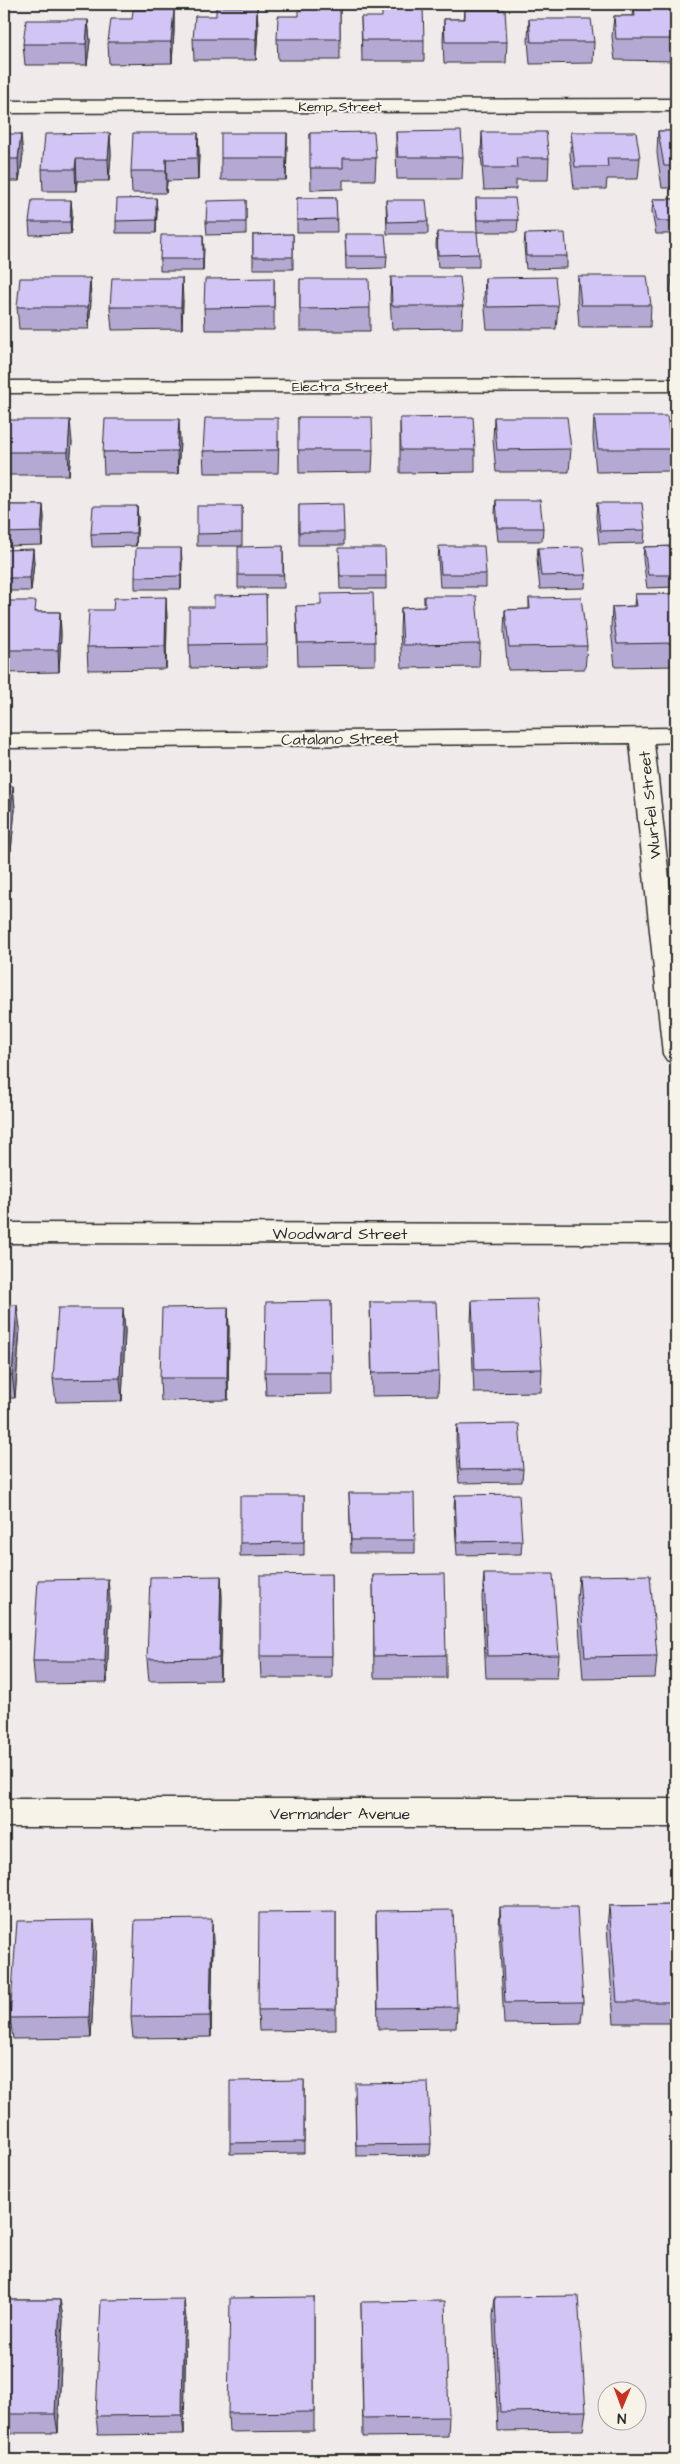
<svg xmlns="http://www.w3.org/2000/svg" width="680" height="2464" font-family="'Architects Daughter',sans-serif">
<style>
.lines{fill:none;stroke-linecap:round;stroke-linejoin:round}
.minor-casing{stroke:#2b2b2b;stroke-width:3}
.minor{fill:#f7f3e8;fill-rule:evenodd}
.wall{fill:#b5a9d3;stroke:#2b2b2b}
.shaded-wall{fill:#9389ac;stroke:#2b2b2b}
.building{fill:#d2c4f5;stroke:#2b2b2b}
.labels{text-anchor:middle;stroke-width:4;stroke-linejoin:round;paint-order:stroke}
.far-street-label{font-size:14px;fill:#2b2b2b;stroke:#f7f3e8}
.street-label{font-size:16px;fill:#2b2b2b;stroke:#f7f3e8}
</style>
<rect width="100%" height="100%" fill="#f0eaeb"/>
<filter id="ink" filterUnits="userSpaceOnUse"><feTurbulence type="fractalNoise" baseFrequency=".02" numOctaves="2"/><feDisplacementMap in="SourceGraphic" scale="10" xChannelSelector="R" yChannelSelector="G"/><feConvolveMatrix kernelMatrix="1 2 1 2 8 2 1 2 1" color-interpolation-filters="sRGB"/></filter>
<g filter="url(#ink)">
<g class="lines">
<defs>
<g id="minor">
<polygon points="676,99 676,111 4,113 4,101"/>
<polygon points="676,379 676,391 4,393 4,381"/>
<polygon points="676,728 676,742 654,743 676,941 676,1063 667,1060 663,1054 630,743 4,748 4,734"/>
<polygon points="4,1223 676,1224 676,1244 4,1243"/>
<rect x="4" y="1799" width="672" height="28"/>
</g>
</defs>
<use href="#minor" class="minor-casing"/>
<use href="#minor" class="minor"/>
</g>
<g class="wall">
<polygon points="257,7 258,28 256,60 194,60 193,39 216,16"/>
<polygon points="340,7 340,60 278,60 277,39 299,16"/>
<polygon points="634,7 676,21 676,61 615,60 612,37 614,16 633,16"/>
<polygon points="174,10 174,31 172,63 109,64 108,42 132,19"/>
<polygon points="465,10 507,42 506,63 444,63 443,40 444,19 464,19"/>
<polygon points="361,17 424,40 424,61 362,61"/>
<polygon points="529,19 594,42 593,63 530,64 528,40"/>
<polygon points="88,20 90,41 87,65 25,65 23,44"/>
<polygon points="658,131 676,131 676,188 662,188 657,153"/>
<polygon points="396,132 463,157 462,179 397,179 396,153"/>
<polygon points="482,132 549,158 548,180 516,180 516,189 484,190 481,154"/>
<polygon points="571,132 640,158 638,179 607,179 606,189 574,189 570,154"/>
<polygon points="110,133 111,155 109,181 77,181 76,191 43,191 42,169"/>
<polygon points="198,133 199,154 198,180 167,181 166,193 132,193 131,171"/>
<polygon points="287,133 286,180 221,180 221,158"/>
<polygon points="310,133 376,158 375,180 343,180 343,189 311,190"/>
<polygon points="4,134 23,155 19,181 4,181"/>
<polygon points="156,198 157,211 156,233 116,233 116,221"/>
<polygon points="297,198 336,198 337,232 297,232"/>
<polygon points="476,198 518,220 517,232 477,232 476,210"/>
<polygon points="653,199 676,199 676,234 656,234 652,212"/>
<polygon points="71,200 72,212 71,234 30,235 29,222"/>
<polygon points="246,200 246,234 207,235 206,222"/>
<polygon points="386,200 428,221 428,234 387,234"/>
<polygon points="437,232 479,254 479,267 438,267 436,245"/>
<polygon points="293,234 293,269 253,269 253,235"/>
<polygon points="345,234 387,256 386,268 346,269"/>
<polygon points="525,234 567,256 567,268 526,269 524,246"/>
<polygon points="203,235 203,271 160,271 160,259"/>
<polygon points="578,276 651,305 650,327 579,327 577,298"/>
<polygon points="672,276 676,276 676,327 674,327 670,298"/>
<polygon points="391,277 463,306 462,328 392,329 390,299"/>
<polygon points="90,278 91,300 89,329 19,329 17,307"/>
<polygon points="274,278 274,330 205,330 204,308"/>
<polygon points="485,278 558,306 556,329 487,329 484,300"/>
<polygon points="300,279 370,308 370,331 300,331"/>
<polygon points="183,300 182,329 112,330 110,307"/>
<polygon points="594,416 672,449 670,471 596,472 593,439"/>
<polygon points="298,417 373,450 372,472 299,473"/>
<polygon points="494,417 571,449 569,472 496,472 493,440"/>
<polygon points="400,418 475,450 475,472 400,473"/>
<polygon points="4,420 72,442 69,475 4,475"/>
<polygon points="279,440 278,473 204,473 203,451"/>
<polygon points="180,441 178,474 104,474 103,452"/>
<polygon points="496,500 543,528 542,541 498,541 495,513"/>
<polygon points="597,503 645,530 644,543 599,544 596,516"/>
<polygon points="4,505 43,505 44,518 42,545 4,546"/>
<polygon points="299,505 344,532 344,545 299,545"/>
<polygon points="137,506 138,519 136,546 92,547 91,534"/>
<polygon points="242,506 242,546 197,546 197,534"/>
<polygon points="283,546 284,588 238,588 238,575"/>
<polygon points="439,546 486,574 486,587 440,587 438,559"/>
<polygon points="676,546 676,587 647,588 643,559 644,547"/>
<polygon points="538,548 586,575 585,588 540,589 537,560"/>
<polygon points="4,550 34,562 31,591 4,591"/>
<polygon points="182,561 181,589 135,589 135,577"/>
<polygon points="339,561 386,576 386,589 340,589"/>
<polygon points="635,594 676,594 676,666 615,667 611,629 612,607 634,606"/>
<polygon points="266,595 267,667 190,668 189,645 214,607"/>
<polygon points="424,596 480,644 479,667 402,668 400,631 401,608 424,607"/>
<polygon points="166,597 167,620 166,669 88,670 87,647 113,610"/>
<polygon points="529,598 587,646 585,669 508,670 504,632 505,610 529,609"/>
<polygon points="4,601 37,612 60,612 61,635 59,672 4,673"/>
<polygon points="296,606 375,642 375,665 298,666"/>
<polygon points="4,786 13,786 15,809 11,851 4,851"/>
<polygon points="472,1300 542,1369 541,1392 474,1393 471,1322"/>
<polygon points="331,1301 332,1394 266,1395 265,1372"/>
<polygon points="370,1302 439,1372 438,1395 372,1396"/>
<polygon points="4,1305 20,1328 15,1398 4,1398"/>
<polygon points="228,1307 229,1330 228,1400 161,1401 160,1378"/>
<polygon points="123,1308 125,1331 122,1401 56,1402 53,1379"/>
<polygon points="457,1425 523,1469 522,1482 459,1483 456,1438"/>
<polygon points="349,1493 415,1540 415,1553 351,1553"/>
<polygon points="455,1495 522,1541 521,1554 457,1555 454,1508"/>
<polygon points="304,1496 304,1555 240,1556 240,1543"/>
<polygon points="331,1574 332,1678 261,1678 260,1656"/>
<polygon points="484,1574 559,1655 557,1678 486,1678 482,1597"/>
<polygon points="373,1575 446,1655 446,1678 374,1678"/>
<polygon points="221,1576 222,1599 220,1680 149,1681 147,1659"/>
<polygon points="579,1576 657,1656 655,1678 583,1679 577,1598"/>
<polygon points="110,1601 107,1683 35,1684 33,1661"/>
<polygon points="676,1905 676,2023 614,2023 607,1927 609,1906"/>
<polygon points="500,1907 583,2002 581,2023 504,2024 499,1929"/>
<polygon points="376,1911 457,2007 456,2028 378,2029 376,1933"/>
<polygon points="336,1912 336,2030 259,2031 258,2010"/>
<polygon points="213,1941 211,2037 133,2038 131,2017"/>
<polygon points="96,1942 91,2038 13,2039 10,2018"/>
<polygon points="304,2080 304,2153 230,2154 230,2143"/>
<polygon points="355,2094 431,2144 430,2155 356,2156"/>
<polygon points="314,2297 314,2431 229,2432 228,2413"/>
<polygon points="495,2297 586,2411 583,2430 498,2431 493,2316"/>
<polygon points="4,2300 60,2300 63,2319 58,2433 4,2433"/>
<polygon points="361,2302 449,2417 448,2436 363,2437"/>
<polygon points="186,2319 184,2434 98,2435 96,2416"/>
</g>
<g class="shaded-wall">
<polygon points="257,7 258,28 256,60 256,39"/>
<polygon points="174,10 174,31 172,63 171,42"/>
<polygon points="5,20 7,42 4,65 4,33"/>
<polygon points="88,20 90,41 87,65 86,44"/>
<polygon points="110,133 111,155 109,181 108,159"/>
<polygon points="198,133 199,154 198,180 197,158"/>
<polygon points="287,133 287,154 286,180 286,158"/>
<polygon points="21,134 23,155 19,181 18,159"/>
<polygon points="76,159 77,181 76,191 75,169"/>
<polygon points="166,159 167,181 166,193"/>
<polygon points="156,198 157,211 156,233"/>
<polygon points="71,200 72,212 71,234 70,222"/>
<polygon points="203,235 204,248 203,271"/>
<polygon points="90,278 91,300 89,329 88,307"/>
<polygon points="182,278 183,300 182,329 181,307"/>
<polygon points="179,419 180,441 178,474 177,451"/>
<polygon points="70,420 72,442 69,475 68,452"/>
<polygon points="43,505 44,518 42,545 41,532"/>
<polygon points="137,506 138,519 136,546 136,533"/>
<polygon points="181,548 182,561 181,589"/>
<polygon points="33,549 34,562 31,591 30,578"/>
<polygon points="166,597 167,620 166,669 165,646"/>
<polygon points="60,612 61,635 59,672 58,650"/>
<polygon points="13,786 15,809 11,851 9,828"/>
<polygon points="17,1305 20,1328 15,1398 12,1375"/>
<polygon points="228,1307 229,1330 228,1400 227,1378"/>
<polygon points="123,1308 125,1331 122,1401 120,1378"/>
<polygon points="221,1576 222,1599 220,1680 219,1658"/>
<polygon points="108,1579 110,1601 107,1683 105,1661"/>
<polygon points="212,1919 213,1941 211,2037 210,2016"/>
<polygon points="94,1920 96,1942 91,2038 89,2017"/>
<polygon points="184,2299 186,2319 184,2434 182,2415"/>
<polygon points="60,2300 63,2319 58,2433 55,2414"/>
</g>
<g class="building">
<polygon points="216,7 257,7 256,39 193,39 195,16 216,16"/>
<polygon points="299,7 340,7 340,39 277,39 278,16 299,16"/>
<polygon points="634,7 674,7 676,21 676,39 616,39 614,16 635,16"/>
<polygon points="382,8 423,8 424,40 362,40 361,17 382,17"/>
<polygon points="133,10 174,10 171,42 108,42 111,19 132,19"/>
<polygon points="465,10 505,10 507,42 445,42 444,19 465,19"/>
<polygon points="529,19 591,19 594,42 531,42"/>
<polygon points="4,20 5,20 4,33"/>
<polygon points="26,20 88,20 86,44 23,44"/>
<polygon points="461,131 463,157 398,157 396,132"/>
<polygon points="658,131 676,131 676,166 664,166"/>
<polygon points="374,132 376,158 343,158 343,168 310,168 310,133"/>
<polygon points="482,132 546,132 549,158 516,158 517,168 484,168"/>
<polygon points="571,132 636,132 640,158 607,158 608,167 575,167"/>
<polygon points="110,133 108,159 76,159 75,169 42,169 45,134"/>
<polygon points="133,133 198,133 197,158 166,159 166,171 131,171"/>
<polygon points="221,133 287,133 286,158 221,158"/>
<polygon points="4,134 21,134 18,159 4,159"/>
<polygon points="156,198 156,220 116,221 117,199"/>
<polygon points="297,198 336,198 337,219 297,220"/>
<polygon points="476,198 515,198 518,220 477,220"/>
<polygon points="653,199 676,199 676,221 657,221"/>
<polygon points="32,200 71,200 70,222 29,222"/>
<polygon points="246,200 246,222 206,222 207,201"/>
<polygon points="386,200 426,200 428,221 388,222"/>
<polygon points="437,232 477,232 479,254 438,255"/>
<polygon points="565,233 567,256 526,256 525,234"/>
<polygon points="293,234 293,257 253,257 253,235"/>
<polygon points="345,234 385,234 387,256 346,256"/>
<polygon points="161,235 203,235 203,259 160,259"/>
<polygon points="578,276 647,276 651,305 581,305"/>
<polygon points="672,276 676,276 676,305"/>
<polygon points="391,277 460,277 463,306 392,306"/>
<polygon points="555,277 558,306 487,307 485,278"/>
<polygon points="20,278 90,278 88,307 17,307"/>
<polygon points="112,278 182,278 181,307 110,307"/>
<polygon points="274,278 274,307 204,308 205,279"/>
<polygon points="300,279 369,279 370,308 300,309"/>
<polygon points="594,416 667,416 672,449 598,449"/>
<polygon points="298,417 372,417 373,450 298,450"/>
<polygon points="473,417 475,450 401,450 400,418"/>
<polygon points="494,417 567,417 571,449 497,450"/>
<polygon points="205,418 278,418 278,450 203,451"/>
<polygon points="105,419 179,419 177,451 103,452"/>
<polygon points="4,420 70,420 68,452 4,452"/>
<polygon points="496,500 540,500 543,528 498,528"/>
<polygon points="597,503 642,503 645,530 600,531"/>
<polygon points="343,504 344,532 299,532 299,505"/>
<polygon points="4,505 43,505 41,532 4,533"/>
<polygon points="93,506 137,506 136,533 91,534"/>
<polygon points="197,506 242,506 242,533 197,534"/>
<polygon points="283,546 283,575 238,575 238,547"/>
<polygon points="439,546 484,546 486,574 441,574"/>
<polygon points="676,546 676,575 648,575 644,547"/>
<polygon points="583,547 586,575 541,576 538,548"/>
<polygon points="136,548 181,548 181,576 135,577"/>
<polygon points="339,548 385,548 386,576 340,576"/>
<polygon points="33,549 30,578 4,578 4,550"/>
<polygon points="373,593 375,642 298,643 296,606 321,605 321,594"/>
<polygon points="635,594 676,594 676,643 617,644 612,607 637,606"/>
<polygon points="266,595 267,644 189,645 189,607 214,607 214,596"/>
<polygon points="424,596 476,596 480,644 403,645 401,608 425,607"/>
<polygon points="166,597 165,646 87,647 89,610 113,610 114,598"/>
<polygon points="581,597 587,646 509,647 505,610 530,609 529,598"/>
<polygon points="4,601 36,601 35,612 60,612 58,650 4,650"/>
<polygon points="4,786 13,786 9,828 4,828"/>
<polygon points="537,1299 542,1369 475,1370 472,1300"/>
<polygon points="331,1301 332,1372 265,1372 266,1302"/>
<polygon points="370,1302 436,1302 439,1372 372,1373"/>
<polygon points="4,1305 17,1305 12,1375 4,1376"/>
<polygon points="228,1307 227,1378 160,1378 162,1308"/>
<polygon points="58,1308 123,1308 120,1378 53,1379"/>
<polygon points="519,1424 523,1469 460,1470 457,1425"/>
<polygon points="349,1493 414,1493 415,1540 351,1540"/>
<polygon points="519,1494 522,1541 457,1542 455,1495"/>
<polygon points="240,1496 304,1496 304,1542 240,1543"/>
<polygon points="331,1574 332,1656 260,1656 260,1575"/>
<polygon points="444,1574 446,1655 374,1656 373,1575"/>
<polygon points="484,1574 553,1574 559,1655 487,1656"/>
<polygon points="650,1575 657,1656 585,1657 579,1576"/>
<polygon points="221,1576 219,1658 147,1659 150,1577"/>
<polygon points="108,1579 105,1661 33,1661 38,1580"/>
<polygon points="676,1905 676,2002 617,2002 609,1906"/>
<polygon points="500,1907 577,1907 583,2002 505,2003"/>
<polygon points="453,1910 457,2007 378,2008 376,1911"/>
<polygon points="336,1912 336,2009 258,2010 259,1913"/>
<polygon points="212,1919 210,2016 131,2017 135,1920"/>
<polygon points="94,1920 89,2017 10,2018 17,1921"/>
<polygon points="304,2080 304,2142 230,2143 230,2081"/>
<polygon points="428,2082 431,2144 356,2145 355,2083"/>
<polygon points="578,2296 586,2411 500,2412 495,2297"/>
<polygon points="314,2297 314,2412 228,2413 230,2298"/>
<polygon points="184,2299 182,2415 96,2416 101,2300"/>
<polygon points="4,2300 60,2300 55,2414 4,2414"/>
<polygon points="445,2301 449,2417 363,2418 361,2302"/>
</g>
</g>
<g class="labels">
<g class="far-street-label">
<text x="340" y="111">Kemp Street</text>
<text x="340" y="391">Electra Street</text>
</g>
<g class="street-label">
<text transform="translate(340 738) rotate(-1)" y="6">Catalano Street</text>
<text transform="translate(649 805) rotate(-96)" y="6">Wurfel Street</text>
<text x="340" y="1239">Woodward Street</text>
<text x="340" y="1819">Vermander Avenue</text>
</g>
</g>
<rect width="680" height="2464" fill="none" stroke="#f7f3e8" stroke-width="20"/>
<rect x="10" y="10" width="660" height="2444" fill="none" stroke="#2b2b2b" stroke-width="2" filter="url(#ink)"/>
<g transform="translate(622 2406) rotate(181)"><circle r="24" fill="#f7f3e8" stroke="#a5a39c"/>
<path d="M0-4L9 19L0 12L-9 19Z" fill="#c8321e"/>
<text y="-8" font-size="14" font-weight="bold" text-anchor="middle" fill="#2b2b2b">N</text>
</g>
</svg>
